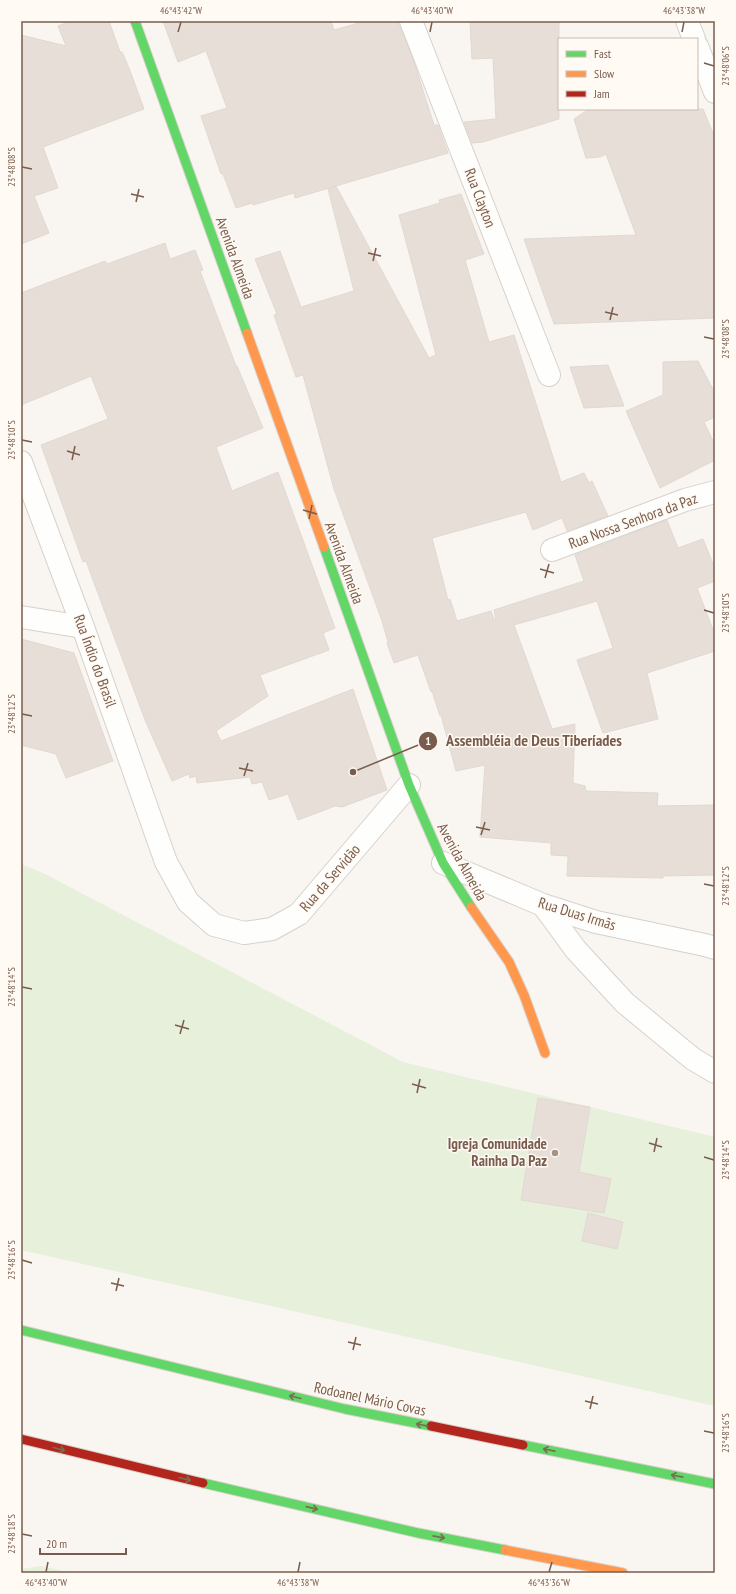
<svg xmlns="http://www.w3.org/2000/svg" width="736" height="1594" font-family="'PT Sans Narrow',sans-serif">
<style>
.green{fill:#e7f0db}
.building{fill:#e6ded7;stroke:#e2d8d2}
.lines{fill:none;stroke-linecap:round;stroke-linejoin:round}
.street-casing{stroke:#d7d1cb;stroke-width:24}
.fast-casing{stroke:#d9d2cb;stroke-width:11}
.slow-casing{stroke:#d9d2cb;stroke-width:11}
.jam-casing{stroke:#d9d2cb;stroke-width:11}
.street{stroke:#fefefd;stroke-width:22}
.fast{stroke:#63d668;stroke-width:9}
.slow{stroke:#ff974d;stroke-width:9}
.jam{stroke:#b3261e;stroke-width:9}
.oneway{stroke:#776e51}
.ticks{fill:none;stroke:#7a5c4d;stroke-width:1.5}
.poi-dot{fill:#a69286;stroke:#fffaf3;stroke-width:1.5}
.labels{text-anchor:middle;stroke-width:3;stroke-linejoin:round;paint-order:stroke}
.street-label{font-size:15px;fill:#7a5c4d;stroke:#fffaf3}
.poi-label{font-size:15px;font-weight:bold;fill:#7a5c4d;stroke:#fffaf3;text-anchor:end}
.leader{fill:none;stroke:#7a5c4d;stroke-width:1.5}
.callout-dot{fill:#7a5c4d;stroke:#fffaf3;stroke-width:1.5}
.mark-label{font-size:12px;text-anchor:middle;font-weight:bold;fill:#fff}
.callout-label{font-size:16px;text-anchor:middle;font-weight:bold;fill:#7a5c4d;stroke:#fffaf3;stroke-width:3;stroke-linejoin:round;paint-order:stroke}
.neatline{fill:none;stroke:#7a5c4d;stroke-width:1.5}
.ticks-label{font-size:10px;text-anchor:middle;fill:#7a5c4d}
</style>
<rect width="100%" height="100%" fill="#f9f5f0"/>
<g class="green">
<polygon points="21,864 45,874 403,1062 715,1137 715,1406 21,1250"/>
<polygon points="41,1566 72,1573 21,1573 21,1569"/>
</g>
<g class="building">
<polygon points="71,21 109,21 120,52 122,52 129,68 144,109 43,147 58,188 34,196 49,233 21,244 21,95 23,94 21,88 21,35 66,46 58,26"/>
<polygon points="163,21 331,21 334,30 366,21 398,21 413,59 434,125 438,125 448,153 295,198 294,193 253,205 252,203 236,208 223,174 221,174 201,116 227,108 206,51 178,62"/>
<polygon points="470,21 559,21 559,119 483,142 472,143 464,122 496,119 493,58 472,59"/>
<polygon points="589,109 703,109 715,138 715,318 554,324 524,239 636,235 606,154 600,157 586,158 574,119"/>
<polygon points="336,186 429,358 436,355 399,215 440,203 439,200 461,194 484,254 465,260 489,342 514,335 561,482 584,473 589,483 592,481 608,516 567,531 562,518 533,530 526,512 432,538 448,600 450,599 457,621 491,611 494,619 496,619 494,610 584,581 575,555 667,520 678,548 703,539 715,569 715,581 697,588 715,635 715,651 647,673 658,719 603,733 577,660 613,648 597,601 514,625 552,729 575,724 573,783 585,786 586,791 658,793 657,806 715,805 715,875 663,876 663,878 567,876 568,856 551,855 551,843 480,837 485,765 456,771 441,715 440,716 432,691 431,692 418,655 394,663 387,643 388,642 382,621 334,489 303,375 296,377 274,315 277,314 255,259 280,251 301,307 354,291 328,189"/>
<polygon points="165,243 170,259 195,250 203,270 200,271 236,366 237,366 263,428 216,447 232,491 278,472 335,628 323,633 329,650 260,675 268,696 216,731 221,741 353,689 387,790 342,807 335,806 298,820 288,794 269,800 262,782 252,784 250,777 197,783 196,776 190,778 189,774 172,781 145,720 86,561 83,562 41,445 108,419 91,376 21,405 21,293 105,261 107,264"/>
<polygon points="698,361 715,393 715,417 704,422 715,445 715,460 660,488 626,411 663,395 663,362"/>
<polygon points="608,365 624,406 584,408 570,367"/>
<polygon points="21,639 74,653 113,761 66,778 56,754 21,745"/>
<polygon points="538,1098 590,1107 579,1172 611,1179 604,1213 521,1200"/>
<polygon points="588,1213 623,1222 617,1249 582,1241"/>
</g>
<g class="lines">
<defs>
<g id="street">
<polyline points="411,21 549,375"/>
<polyline points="687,21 694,39"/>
<polyline points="697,46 715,92"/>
<polyline points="21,462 83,627 166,862 188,902 214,925 244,933 272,929 299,914 409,785"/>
<polyline points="552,550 685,500 715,492"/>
<polyline points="21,617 83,627"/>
<polyline points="443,863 543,905 596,922 705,945 715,948"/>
<polyline points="543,905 576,950 625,1003 693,1059 715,1072"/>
</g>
<g id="fast">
<polyline points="135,21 247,333"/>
<polyline points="324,547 409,785 443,863 471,907"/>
<polyline points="21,1330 345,1409 431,1426"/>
<polyline points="523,1445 715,1484"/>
<polyline points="203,1483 418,1533 505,1550"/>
</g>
<g id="slow">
<polyline points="247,333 324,547"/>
<polyline points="471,907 509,962 524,995 545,1053"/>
<polyline points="505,1550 623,1573"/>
</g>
<g id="jam">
<polyline points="431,1426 523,1445"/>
<polyline points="21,1439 203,1483"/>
</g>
</defs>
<use href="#street" class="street-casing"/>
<use href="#fast" class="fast-casing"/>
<use href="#slow" class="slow-casing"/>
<use href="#jam" class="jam-casing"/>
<use href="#street" class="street"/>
<use href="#fast" class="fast"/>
<use href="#slow" class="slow"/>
<use href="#jam" class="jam"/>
</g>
<defs><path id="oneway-shaft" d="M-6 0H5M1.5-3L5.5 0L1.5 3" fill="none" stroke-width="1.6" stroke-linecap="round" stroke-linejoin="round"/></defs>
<g class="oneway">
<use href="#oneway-shaft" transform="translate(295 1397) rotate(-166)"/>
<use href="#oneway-shaft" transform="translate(422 1425) rotate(-169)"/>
<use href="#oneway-shaft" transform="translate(59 1449) rotate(15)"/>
<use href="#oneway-shaft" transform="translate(549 1450) rotate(-169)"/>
<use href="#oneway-shaft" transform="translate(677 1476) rotate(-169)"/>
<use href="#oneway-shaft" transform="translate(185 1479) rotate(13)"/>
<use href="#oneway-shaft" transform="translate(312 1508) rotate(13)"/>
<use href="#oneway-shaft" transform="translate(439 1537) rotate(11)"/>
</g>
<path class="ticks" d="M178,32L181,22M430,32L432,22M682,32L684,22M704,63L714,66M22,167L32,169M131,194L144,197M136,202L139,189M368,253L381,256M373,261L376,248M605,312L618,315M610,320L613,307M704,337L714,339M22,440L32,442M67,451L80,455M72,460L75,446M303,510L317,514M309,519L312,505M540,569L554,573M545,578L549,564M704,610L714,613M22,714L32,716M239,768L253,771M244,776L248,763M476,827L490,830M481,835L485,822M704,884L714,886M22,987L32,989M175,1025L189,1029M180,1034L184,1020M412,1084L426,1088M417,1093L420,1079M649,1143L662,1147M654,1152L657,1138M704,1157L714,1160M22,1260L32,1263M111,1283L124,1286M116,1291L119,1278M348,1342L361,1345M353,1350L356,1337M585,1401L598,1404M590,1409L593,1396M704,1431L714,1433M22,1534L32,1536M46,1572L48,1562M298,1572L300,1562M549,1572L552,1562"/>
<circle class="poi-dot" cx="555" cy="1153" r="4"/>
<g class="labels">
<g class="street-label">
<text transform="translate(480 198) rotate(69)" y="5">Rua Clayton</text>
<text transform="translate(235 258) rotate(70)" y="5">Avenida Almeida</text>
<text transform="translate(633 521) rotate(-20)" y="5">Rua Nossa Senhora da Paz</text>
<text transform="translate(344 563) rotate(70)" y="5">Avenida Almeida</text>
<text transform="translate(95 661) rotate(70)" y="5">Rua Índio do Brasil</text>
<text transform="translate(462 862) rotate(61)" y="5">Avenida Almeida</text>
<text transform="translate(330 878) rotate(-49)" y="5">Rua da Servidão</text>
<text transform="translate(577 914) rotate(17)" y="5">Rua Duas Irmãs</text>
<text transform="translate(370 1399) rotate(12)" y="5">Rodoanel Mário Covas</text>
</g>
<g class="poi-label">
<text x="547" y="1149">Igreja Comunidade<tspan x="547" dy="17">Rainha Da Paz</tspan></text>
</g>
</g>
<path class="leader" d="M353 772L428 741"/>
<g class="callout-dot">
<circle cx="353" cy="772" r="4"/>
<circle cx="428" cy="741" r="10"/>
</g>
<g class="mark-label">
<text x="428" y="745">1</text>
</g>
<g class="callout-label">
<text x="534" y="746">Assembléia de Deus Tiberíades</text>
</g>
<rect width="736" height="1594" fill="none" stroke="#fffaf3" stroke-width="44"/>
<rect x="558" y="38" width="140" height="72" fill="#fffaf3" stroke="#cabbb1"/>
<rect x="566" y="51" width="20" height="6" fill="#63d668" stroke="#cabbb1"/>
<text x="594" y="58" font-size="12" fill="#7a5c4d">Fast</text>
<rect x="566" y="71" width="20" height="6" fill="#ff974d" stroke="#cabbb1"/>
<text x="594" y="78" font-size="12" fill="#7a5c4d">Slow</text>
<rect x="566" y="91" width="20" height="6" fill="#b3261e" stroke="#cabbb1"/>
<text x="594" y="98" font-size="12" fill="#7a5c4d">Jam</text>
<path d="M40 1548v6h86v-6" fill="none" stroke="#7a5c4d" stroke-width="2"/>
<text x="46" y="1548" font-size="12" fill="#7a5c4d" stroke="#fffaf3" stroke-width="3" paint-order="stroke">20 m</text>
<rect x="22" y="22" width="692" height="1550" class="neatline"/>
<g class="ticks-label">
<text x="181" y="14">46°43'42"W</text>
<text x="432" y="14">46°43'40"W</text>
<text x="684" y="14">46°43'38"W</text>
<text transform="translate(725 66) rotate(-90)" y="4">23°48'06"S</text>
<text transform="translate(11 167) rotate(-90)" y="4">23°48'08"S</text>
<text transform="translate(725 339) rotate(-90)" y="4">23°48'08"S</text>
<text transform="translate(11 440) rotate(-90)" y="4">23°48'10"S</text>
<text transform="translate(725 613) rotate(-90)" y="4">23°48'10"S</text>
<text transform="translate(11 714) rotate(-90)" y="4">23°48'12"S</text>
<text transform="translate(725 886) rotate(-90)" y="4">23°48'12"S</text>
<text transform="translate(11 987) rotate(-90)" y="4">23°48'14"S</text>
<text transform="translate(725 1160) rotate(-90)" y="4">23°48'14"S</text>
<text transform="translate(11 1260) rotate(-90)" y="4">23°48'16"S</text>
<text transform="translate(725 1433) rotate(-90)" y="4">23°48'16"S</text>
<text transform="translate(11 1534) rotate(-90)" y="4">23°48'18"S</text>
<text x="46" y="1586">46°43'40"W</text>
<text x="298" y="1586">46°43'38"W</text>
<text x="549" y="1586">46°43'36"W</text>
</g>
</svg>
